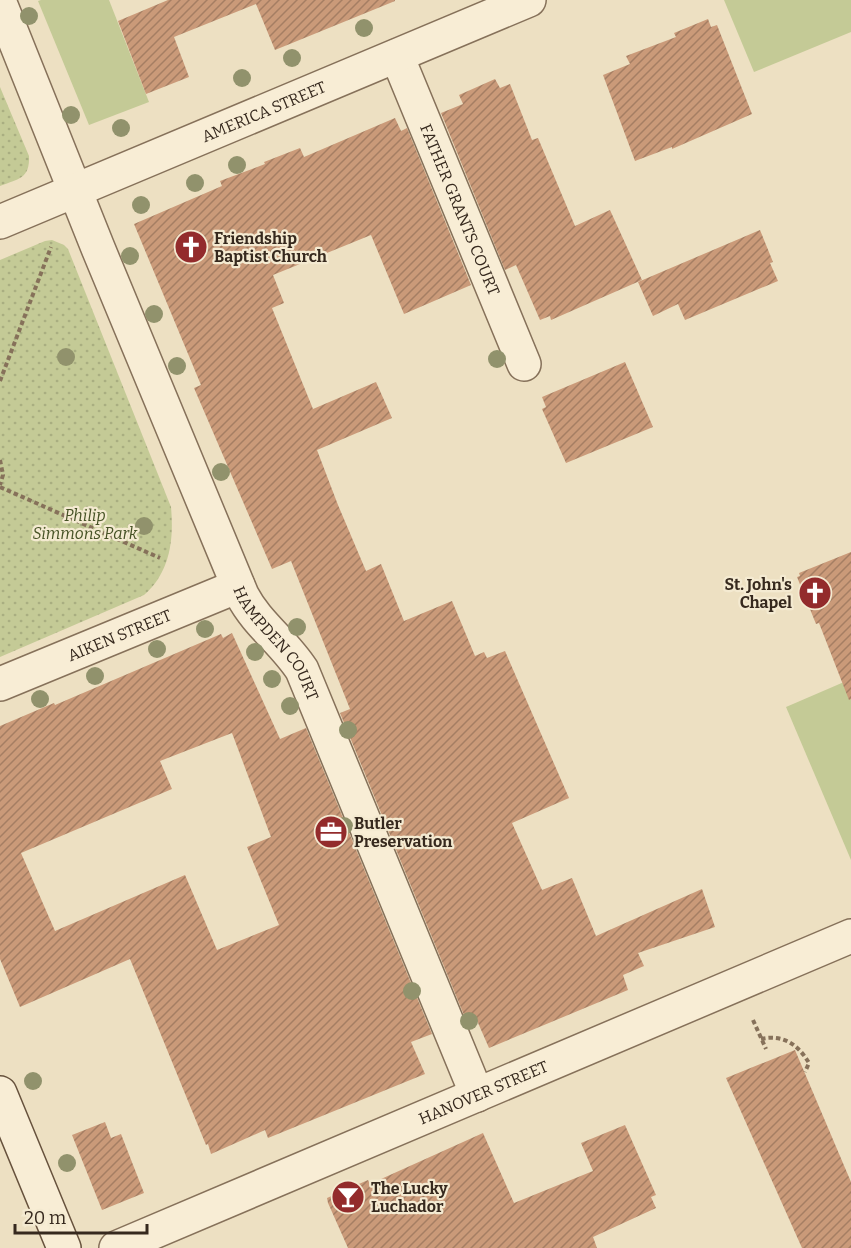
<svg xmlns="http://www.w3.org/2000/svg" width="851" height="1248" font-family="Bitter,serif">
<style>
.green{fill:#c4ca96}
.park{fill:url(#park-dots)}
.building{fill:url(#building-hatch);fill-rule:evenodd}
.lines{fill:none;stroke-linecap:round;stroke-linejoin:round}
.street-casing{stroke:#86715a;stroke-width:36}
.secondary-casing{stroke:#67523d;stroke-width:36}
.path{stroke:#86715a;stroke-width:4;stroke-dasharray:4.5 3;stroke-linecap:butt}
.street{stroke:#f8edd5;stroke-width:33}
.secondary{stroke:#f8edd5;stroke-width:33}
.tree{fill:#91926c}
.labels{text-anchor:middle;stroke-width:4.5;stroke-linejoin:round;paint-order:stroke}
.street-label{font-size:16px;fill:#36291e;stroke:#f4ead1}
.poi-label{font-size:16px;font-weight:bold;fill:#36291e;stroke:#f4ead1;text-anchor:start}
.park-label{font-size:16px;font-style:italic;fill:#465225;stroke:#f4ead1}
</style>
<defs>
<pattern id="park-dots" width="8" height="8" patternUnits="userSpaceOnUse" patternTransform="scale(1.5)"><rect width="8" height="8" fill="#c4ca96"/><path d="M2 2h.1M6 6h.1" fill="none" stroke="#a9ae81" stroke-width="1.8" stroke-linecap="round"/></pattern>
<pattern id="building-hatch" width="6" height="6" patternUnits="userSpaceOnUse" patternTransform="scale(1.5)"><rect width="6" height="6" fill="#ca9a79"/><path d="M-1 1l2-2M0 6l6-6M5 7l2-2" fill="none" stroke="#a57e63"/></pattern>
</defs>
<rect width="100%" height="100%" fill="#ede0c2"/>
<g class="green">
<polygon points="41,0 109,0 149,102 89,125 38,1"/>
<polygon points="724,0 851,0 851,32 754,72"/>
<polygon points="851,679 851,860 786,707"/>
</g>
<g class="park">
<path d="M0,87L29,156C30,179 18,179 0,186Z"/>
<path d="M52,240L64,245L68,249L171,507C174,540 170,572 144,595L0,657V260L45,241Z"/>
</g>
<g class="building">
<polygon points="168,0 395,0 395,1 275,50 256,4 174,37 189,77 146,94 118,21"/>
<polygon points="708,19 711,27 717,25 752,114 672,149 672,147 635,161 603,75 630,64 626,56 676,37 674,33"/>
<polygon points="495,79 500,88 510,84 532,140 538,138 575,226 610,210 642,280 551,320 550,316 540,320 516,265 505,270 441,113 463,104 459,95"/>
<polygon points="395,118 401,131 407,128 471,285 404,314 371,235 273,275 284,303 272,308 313,409 376,382 392,418 317,450 338,505 366,571 381,564 404,621 452,601 475,656 484,652 487,658 505,651 569,798 512,823 542,890 572,878 596,936 702,889 715,927 638,953 644,966 623,975 628,990 489,1048 475,1016 466,1020 340,713 350,709 291,561 272,569 194,388 201,385 134,224 222,186 220,181 265,164 264,162 300,148 304,157"/>
<polygon points="760,230 773,262 770,263 778,281 685,320 678,304 653,316 638,282"/>
<polygon points="625,362 653,427 566,463 542,409 546,407 542,397"/>
<polygon points="851,552 851,699 849,700 819,623 816,624 797,577 800,576 799,573"/>
<path d="M232,633L280,739L306,728L432,1034L411,1042L425,1074L268,1138L265,1130L211,1154L208,1144L206,1145L130,959L20,1007L0,959V726L54,703L55,705L221,634L223,638ZM232,733L271,837L247,847L279,925L217,950L185,875L55,931L21,853L172,789L160,761Z"/>
<polygon points="795,1050 851,1182 851,1248 802,1248 726,1078"/>
<polygon points="105,1122 111,1138 121,1134 144,1193 102,1210 72,1135"/>
<polygon points="625,1125 656,1195 651,1197 656,1208 593,1237 597,1248 348,1248 328,1203 327,1198 368,1180 370,1184 483,1133 514,1203 593,1171 581,1143"/>
</g>
<g class="lines">
<defs>
<g id="street">
<path id="s1" d="M0,3L98,248L242,595C257,624 284,642 302,670L477,1095"/>
<path id="s2" d="M397,56L524,364"/>
<path id="s3" d="M0,222L529,0"/>
<path id="s4" d="M0,684L238,586"/>
<path id="s5" d="M116,1248L851,936"/>
</g>
<polyline id="secondary" points="0,1093 64,1248"/>
</defs>
<use href="#street" class="street-casing"/>
<use href="#secondary" class="secondary-casing"/>
<g class="path">
<polyline points="0,381 51,247"/>
<polyline points="0,460 3,475 0,485"/>
<polyline points="0,487 160,558"/>
<polyline points="753,1020 766,1049"/>
<path d="M761,1039C782,1034 798,1044 809,1063L805,1072"/>
</g>
<use href="#street" class="street"/>
<use href="#secondary" class="secondary"/>
</g>
<g class="tree">
<circle cx="29" cy="16" r="9"/>
<circle cx="364" cy="28" r="9"/>
<circle cx="292" cy="58" r="9"/>
<circle cx="242" cy="78" r="9"/>
<circle cx="71" cy="115" r="9"/>
<circle cx="121" cy="128" r="9"/>
<circle cx="237" cy="165" r="9"/>
<circle cx="195" cy="183" r="9"/>
<circle cx="141" cy="205" r="9"/>
<circle cx="130" cy="256" r="9"/>
<circle cx="154" cy="314" r="9"/>
<circle cx="66" cy="357" r="9"/>
<circle cx="497" cy="359" r="9"/>
<circle cx="177" cy="366" r="9"/>
<circle cx="221" cy="472" r="9"/>
<circle cx="144" cy="526" r="9"/>
<circle cx="297" cy="627" r="9"/>
<circle cx="205" cy="629" r="9"/>
<circle cx="157" cy="649" r="9"/>
<circle cx="255" cy="652" r="9"/>
<circle cx="95" cy="676" r="9"/>
<circle cx="272" cy="679" r="9"/>
<circle cx="40" cy="699" r="9"/>
<circle cx="290" cy="706" r="9"/>
<circle cx="348" cy="730" r="9"/>
<circle cx="344" cy="826" r="9"/>
<circle cx="412" cy="991" r="9"/>
<circle cx="469" cy="1021" r="9"/>
<circle cx="33" cy="1081" r="9"/>
<circle cx="67" cy="1163" r="9"/>
</g>
<defs>
<symbol id="church-disc" viewBox="-11 -11 22 22"><circle r="9.5" fill="#932b2c" stroke="#f4ead1"/><path d="M-1.2-6h2.4v3.5h3.3v2.4h-3.3V6h-2.4V-.1h-3.3v-2.4h3.3Z" fill="#fff"/></symbol>
<symbol id="office-disc" viewBox="-11 -11 22 22"><circle r="9.5" fill="#932b2c" stroke="#f4ead1"/><path d="M-6-3h4V-5.5h4V-3h4V5H-6ZM-1-4.5V-3h2v-1.5ZM-6 0V1H6V0Z" fill="#fff"/></symbol>
<symbol id="bar-disc" viewBox="-11 -11 22 22"><circle r="9.5" fill="#932b2c" stroke="#f4ead1"/><path d="M-6-5H6L.8 .8V4.5H3.5V6h-7V4.5H-.8V.8Z" fill="#fff"/></symbol>
</defs>
<g fill-rule="evenodd">
<use href="#church-disc" x="172" y="228" width="38" height="38"/>
<use href="#church-disc" x="796" y="574" width="38" height="38"/>
<use href="#office-disc" x="312" y="813" width="38" height="38"/>
<use href="#bar-disc" x="329" y="1178" width="38" height="38"/>
</g>
<g class="labels">
<g class="street-label">
<text dy="6" stroke="none"><textPath href="#s3" startOffset="286">AMERICA STREET</textPath></text>
<text dy="6" stroke="none"><textPath href="#s2" startOffset="166">FATHER GRANTS COURT</textPath></text>
<text dy="6" stroke="none"><textPath href="#s4" startOffset="129">AIKEN STREET</textPath></text>
<text dy="6" stroke="none"><textPath href="#s1" startOffset="699">HAMPDEN COURT</textPath></text>
<text dy="6" stroke="none"><textPath href="#s5" startOffset="399">HANOVER STREET</textPath></text>
</g>
<g class="poi-label">
<text x="214" y="244">Friendship<tspan x="214" dy="18">Baptist Church</tspan></text>
<text x="792" y="590" text-anchor="end">St. John's<tspan x="792" dy="18">Chapel</tspan></text>
<text x="354" y="829">Butler<tspan x="354" dy="18">Preservation</tspan></text>
<text x="371" y="1194">The Lucky<tspan x="371" dy="18">Luchador</tspan></text>
</g>
<g class="park-label">
<text x="85" y="521">Philip<tspan x="85" dy="18">Simmons Park</tspan></text>
</g>
</g>
<path d="M15 1224v9h132v-9" fill="none" stroke="#36291e" stroke-width="3"/>
<text x="24" y="1224" font-size="18" fill="#36291e" stroke="#f4ead1" stroke-width="4.5" paint-order="stroke">20 m</text>
</svg>
